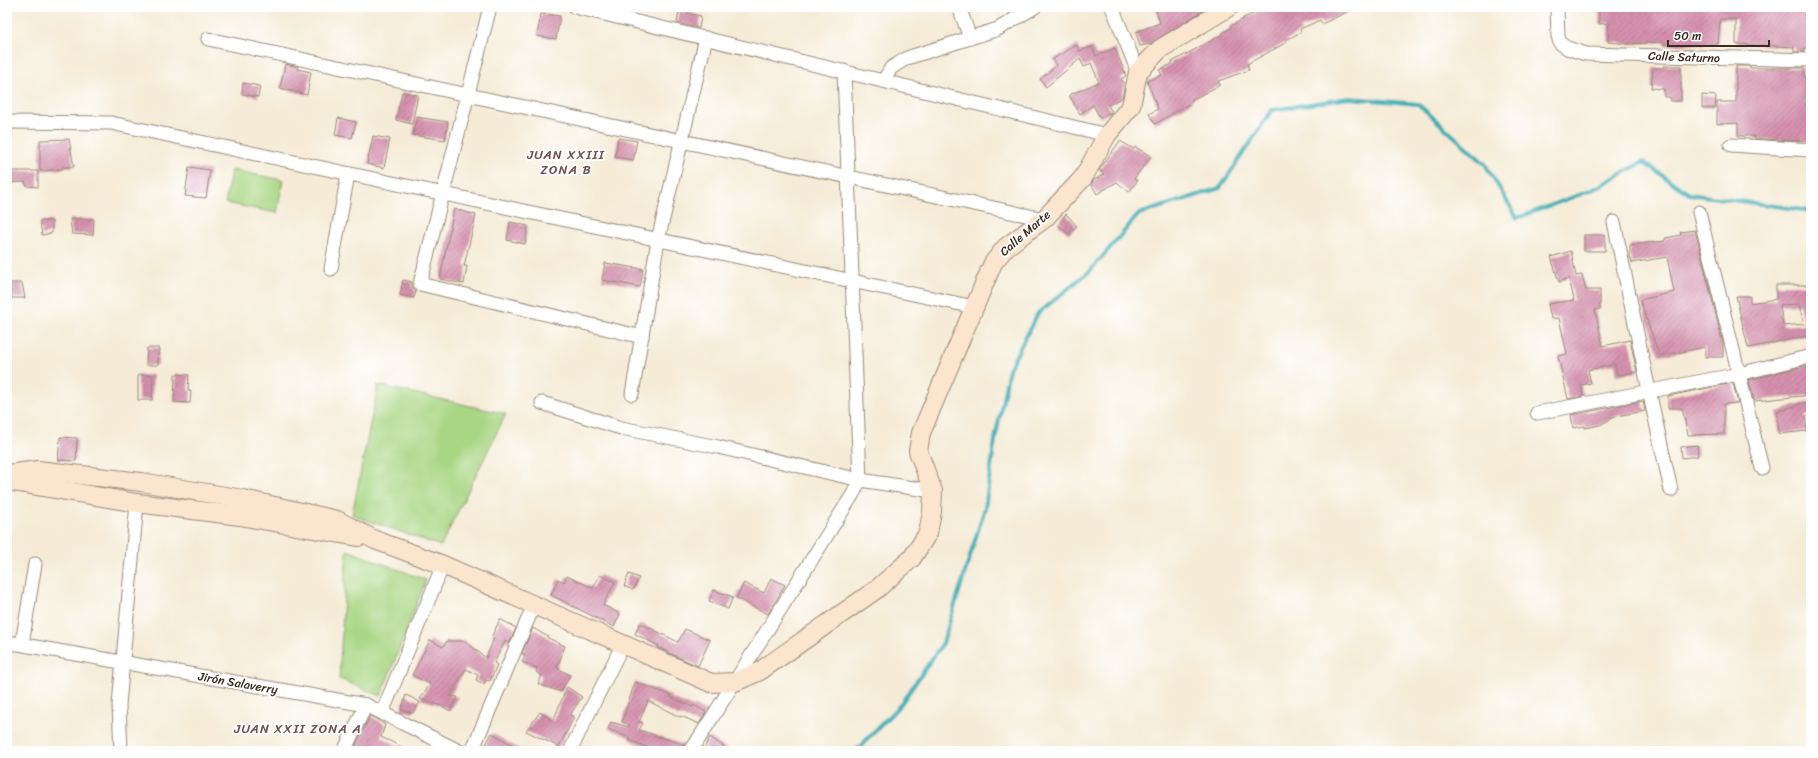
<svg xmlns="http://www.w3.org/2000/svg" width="1818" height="758" font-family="Sriracha,sans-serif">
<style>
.pitch{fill:#a8d683;stroke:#728050}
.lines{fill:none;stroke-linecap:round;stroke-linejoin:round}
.stream{stroke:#3bacb5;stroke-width:4}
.building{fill:url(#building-hatch);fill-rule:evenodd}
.street-casing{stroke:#988a7a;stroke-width:15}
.secondary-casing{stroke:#988a7a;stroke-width:20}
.street{stroke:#fff;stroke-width:13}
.secondary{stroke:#fce5cf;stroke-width:18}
.labels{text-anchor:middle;stroke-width:4;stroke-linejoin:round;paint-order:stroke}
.street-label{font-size:12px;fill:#3b2a1e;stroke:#fff}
.neighbourhood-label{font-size:13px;letter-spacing:1px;fill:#714e50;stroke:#fff}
</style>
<defs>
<pattern id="building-hatch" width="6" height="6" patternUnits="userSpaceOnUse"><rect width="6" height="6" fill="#d691ae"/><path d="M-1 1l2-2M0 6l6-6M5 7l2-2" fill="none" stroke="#af778d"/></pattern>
</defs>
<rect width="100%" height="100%" fill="#fff"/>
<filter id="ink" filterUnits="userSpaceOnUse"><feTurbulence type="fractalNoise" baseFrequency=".025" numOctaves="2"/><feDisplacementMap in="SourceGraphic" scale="8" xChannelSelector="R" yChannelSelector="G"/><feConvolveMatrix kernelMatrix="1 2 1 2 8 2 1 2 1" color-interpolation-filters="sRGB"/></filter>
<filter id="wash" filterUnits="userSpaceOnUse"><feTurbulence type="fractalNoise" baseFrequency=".012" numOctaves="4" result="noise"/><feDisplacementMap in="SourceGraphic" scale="16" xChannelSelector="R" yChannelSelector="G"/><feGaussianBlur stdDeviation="0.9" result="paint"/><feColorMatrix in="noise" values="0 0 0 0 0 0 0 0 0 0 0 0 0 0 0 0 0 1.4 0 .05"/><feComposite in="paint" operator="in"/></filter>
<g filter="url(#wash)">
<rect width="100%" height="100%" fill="#f5ebd6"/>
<g class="pitch">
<polygon points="231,170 283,180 277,213 225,203"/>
<polygon points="378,385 506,414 441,546 352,515"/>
<polygon points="347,550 426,580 381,696 339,679"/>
</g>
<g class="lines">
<polyline class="stream" points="856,751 900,705 943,643 985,508 995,440 1009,369 1038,313 1090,271 1139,214 1220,188 1272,110 1349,98 1418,104 1485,164 1517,218 1592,190 1643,162 1689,194 1811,211"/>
</g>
<g id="blocks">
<g class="building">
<polygon points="1155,7 1209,7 1150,44 1140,46 1136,32 1160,23"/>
<polygon points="1271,7 1357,7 1322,24 1320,20 1300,29 1301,32 1286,40 1287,42 1247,64 1249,70 1218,81 1220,85 1191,100 1192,102 1155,124 1149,114 1158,109 1147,81 1162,75 1159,70 1172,64 1172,62 1223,34 1222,33 1231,28 1230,26 1244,19 1243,18"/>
<polygon points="1652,7 1811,7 1811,48 1804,48 1804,52 1794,52 1794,47 1736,44 1736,19 1720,19 1718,44 1682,45 1664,45 1664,42 1630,44 1608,42 1609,23 1599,24 1599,8 1639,9"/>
<polygon points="679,11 701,16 699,28 677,23"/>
<polygon points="541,14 560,16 556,39 537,36"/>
<polygon points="1077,45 1079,51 1092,47 1096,56 1115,48 1126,76 1121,79 1125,84 1122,98 1108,105 1112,112 1100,118 1093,105 1080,114 1069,95 1099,82 1091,63 1084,67 1080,59 1046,87 1040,79 1057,65 1053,59"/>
<polygon points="285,64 298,67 297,69 311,72 307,95 280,88"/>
<polygon points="1664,66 1681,66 1681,101 1670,101 1670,97 1664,97 1664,89 1651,88 1653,68 1664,68"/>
<polygon points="1736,66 1750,66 1750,68 1804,68 1804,77 1806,77 1805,105 1811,105 1811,140 1788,141 1754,138 1754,136 1738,136 1738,123 1717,124 1717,102 1736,102"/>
<polygon points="243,83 260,86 258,97 242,94"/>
<polygon points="402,92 418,95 412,124 396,120"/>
<polygon points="1702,95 1716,96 1715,108 1702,108"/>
<polygon points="416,117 448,122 445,140 413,135"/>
<polygon points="338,118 356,122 352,138 335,135"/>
<polygon points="373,136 390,139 384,168 367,164"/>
<polygon points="618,138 637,141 633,160 615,157"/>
<polygon points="69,139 74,167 62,167 63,169 40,171 40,140"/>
<polygon points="1120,141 1134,149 1135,147 1151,156 1134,179 1137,181 1129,192 1117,182 1097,194 1091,184 1094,180 1104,174 1099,170"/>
<polygon points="189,167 210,170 206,198 185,196"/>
<polygon points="7,171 38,171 38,187 27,186 25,182 7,183"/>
<polygon points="454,209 476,215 464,266 467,266 464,284 440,279"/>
<polygon points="1066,214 1077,226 1069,234 1058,225"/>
<polygon points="70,219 94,219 93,235 72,234"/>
<polygon points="40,221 52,221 52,233 42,235"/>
<polygon points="510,222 528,226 525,244 507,240"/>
<polygon points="1695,230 1723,344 1723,357 1705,357 1705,347 1676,353 1659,355 1640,300 1674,292 1667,257 1632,263 1631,258 1630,258 1630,245 1665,241 1665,238 1681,235 1680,232"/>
<rect x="1584" y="235" width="21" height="16"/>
<polygon points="1571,251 1576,276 1582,275 1586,290 1600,290 1600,309 1595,310 1603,346 1630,340 1637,372 1617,375 1615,364 1588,370 1591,383 1581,385 1583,396 1568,399 1558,356 1567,354 1559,318 1551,319 1548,304 1574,300 1569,278 1559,282 1551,257"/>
<polygon points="605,263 643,269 640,287 602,280"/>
<polygon points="403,280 412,282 412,287 416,291 414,298 400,295"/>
<polygon points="10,283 22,283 25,298 11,298"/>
<path d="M1776,285H1808L1809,299L1811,298V335L1748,348L1736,296H1750V303L1776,299ZM1799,304L1804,324L1783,326L1780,305Z"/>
<polygon points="147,348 159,348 158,365 146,365"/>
<polygon points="1811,364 1811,395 1754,401 1749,380"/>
<polygon points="175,374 189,375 188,390 191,391 190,403 174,402"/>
<polygon points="138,375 153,375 152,400 138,400"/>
<polygon points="1733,383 1738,403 1724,404 1724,434 1688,435 1682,408 1668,408 1668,396"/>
<polygon points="1643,401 1645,411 1616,416 1600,425 1585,428 1585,426 1573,428 1571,415"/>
<polygon points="1810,401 1811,416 1805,416 1807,431 1779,434 1777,412"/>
<polygon points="60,437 77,438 76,461 58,460"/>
<polygon points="1697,445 1698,456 1682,458 1681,447"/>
<polygon points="629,574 639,578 633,590 624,586"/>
<polygon points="600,575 615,582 603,605 620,614 614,627 551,595 558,579 564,582 567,576 593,588"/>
<polygon points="771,578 785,585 768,614 736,598 744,583 764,593"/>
<polygon points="714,590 733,597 728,609 709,601"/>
<polygon points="500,619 516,628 509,644 505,641 494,663 497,665 490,681 486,680 484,684 476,680 478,675 466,669 450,696 458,697 450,711 442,706 420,699 430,684 412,675 430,640 443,647 447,641 465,641 486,658 494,638 492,636"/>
<polygon points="640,623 678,642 685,629 710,640 698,666 669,653 658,647 659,646 635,634"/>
<polygon points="533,628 548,637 548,638 565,646 557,668 570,675 561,692 538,684 542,676 536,672 537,668 522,662 525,655 522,653"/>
<polygon points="635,682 671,695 670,697 693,707 694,705 706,712 699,724 681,716 680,717 648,701 639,722 643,723 639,730 685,745 683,751 657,751 629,740 630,738 608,729 611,722 629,727 630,725 622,722"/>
<polygon points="567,687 582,697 570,715 574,717 559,747 526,731 540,712 553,721"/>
<polygon points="406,695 420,702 413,713 401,710"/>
<polygon points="370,716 383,723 383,724 385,725 381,737 411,751 353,751"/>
<polygon points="492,733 523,751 483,751"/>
<polygon points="710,737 730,751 703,751"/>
</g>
</g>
</g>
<g filter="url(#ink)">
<use href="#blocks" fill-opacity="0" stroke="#988a7a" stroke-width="1"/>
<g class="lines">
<defs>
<g id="street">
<polyline points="490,7 420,284 642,337"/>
<polyline points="575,7 1107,135"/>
<polyline points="959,7 970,38"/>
<polyline points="1112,7 1138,72"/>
<polyline points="1557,7 1558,36 1560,43 1567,48 1586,54 1811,60"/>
<polyline points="208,39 1044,219"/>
<polyline points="884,80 891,68 907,58 998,29 1035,7"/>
<polyline points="7,122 111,123 974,307"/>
<polyline points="1731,145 1811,150"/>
<polyline points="1699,212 1762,468"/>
<polyline points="1614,222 1649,391 1671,490"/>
<polyline points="331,269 348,174"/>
<polyline points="632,394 658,240 706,38"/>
<polyline points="542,403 621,428 718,447 860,480 933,491"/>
<polyline points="1537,413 1739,374 1811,356"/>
<polyline points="7,642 366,705 459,751"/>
<polyline points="22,644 35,564"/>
<polyline points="382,713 443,565"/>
<polyline points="121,751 119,705 137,503"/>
<polyline points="344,751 366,705"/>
<polyline points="472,751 534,605"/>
<polyline points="570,751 623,644"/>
<polyline points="691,751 853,494 860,480 844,71"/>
</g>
<g id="secondary">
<polyline points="7,474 38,470 141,482 243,499 337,520 375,540 443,565 711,683 735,682 760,671 877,589 912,558 928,533 932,512 933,491 918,451 921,433 993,263 1006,247 1044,219 1083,178 1107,135 1131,106 1138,72 1160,49 1229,7"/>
<polyline points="7,481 137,503 240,516 358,537"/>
</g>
</defs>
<use href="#street" class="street-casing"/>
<use href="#secondary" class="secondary-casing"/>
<use href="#street" class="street"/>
<use href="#secondary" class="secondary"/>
</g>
</g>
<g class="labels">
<g class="street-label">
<text transform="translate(1684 57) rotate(2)" y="4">Calle Saturno</text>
<text transform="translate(1025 233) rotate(-41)" y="4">Calle Marte</text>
<text transform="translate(238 683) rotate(10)" y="4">Jirón Salaverry</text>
</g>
<g class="neighbourhood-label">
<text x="566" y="159">JUAN XXIII<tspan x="566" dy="15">ZONA B</tspan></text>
<text x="298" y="733">JUAN XXII ZONA A</text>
</g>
</g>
<rect width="1818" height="758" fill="none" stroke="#fff" stroke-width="24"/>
<path d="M1668 40v6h101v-6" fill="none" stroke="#3b2a1e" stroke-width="2"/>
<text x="1674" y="40" font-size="12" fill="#3b2a1e" stroke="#ffffff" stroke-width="3" paint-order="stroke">50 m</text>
</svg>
